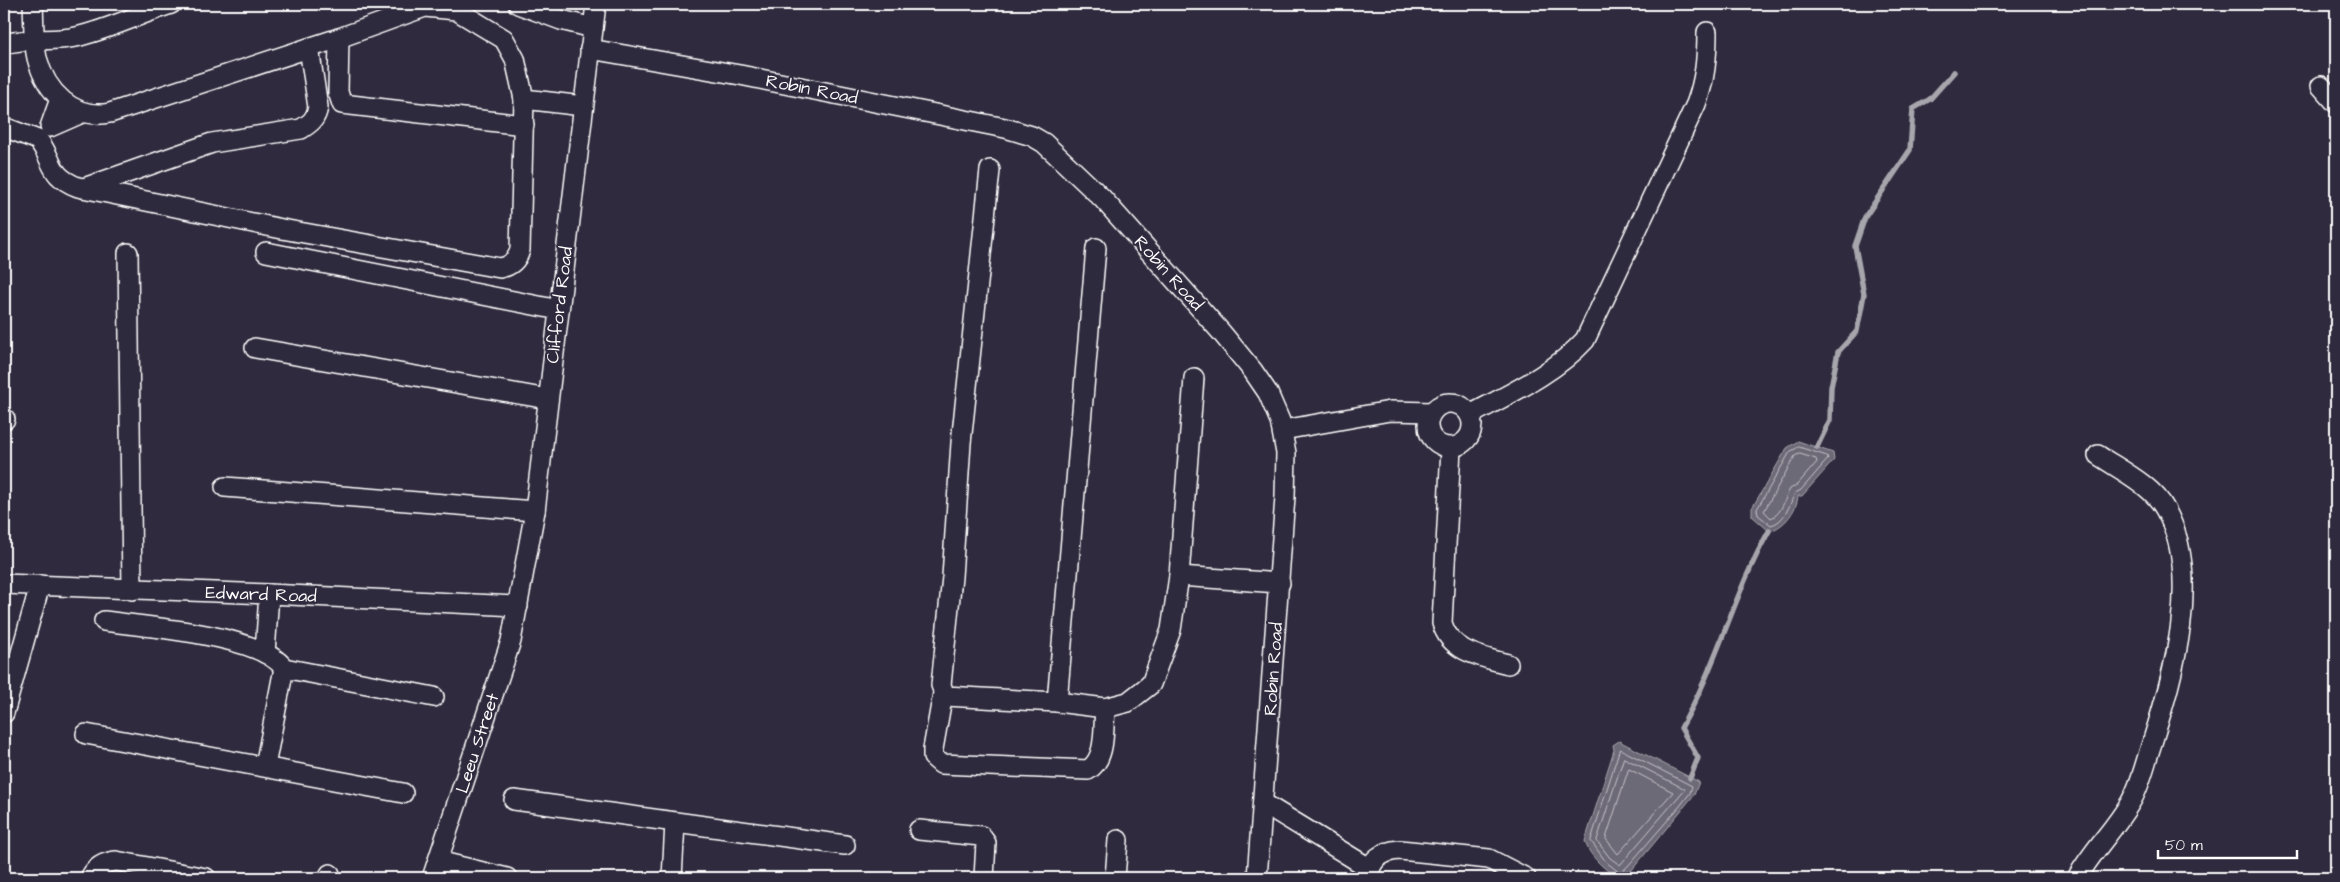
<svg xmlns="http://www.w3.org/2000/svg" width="2340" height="882" font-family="'Architects Daughter',sans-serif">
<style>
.water{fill:#6d6a77;stroke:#a7a6ad}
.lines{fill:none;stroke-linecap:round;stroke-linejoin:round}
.shore{stroke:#c5c3c9;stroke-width:1}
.stream{stroke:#a7a6ad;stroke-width:5.5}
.minor-casing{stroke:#fff;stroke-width:22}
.minor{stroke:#2f2a3d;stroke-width:19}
.labels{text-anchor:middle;stroke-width:4;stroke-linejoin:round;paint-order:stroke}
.street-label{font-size:18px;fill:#fff;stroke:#2f2a3d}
</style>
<rect width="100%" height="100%" fill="#2f2a3d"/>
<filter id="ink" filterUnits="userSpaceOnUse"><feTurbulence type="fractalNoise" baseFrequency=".02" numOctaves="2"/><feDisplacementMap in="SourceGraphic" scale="10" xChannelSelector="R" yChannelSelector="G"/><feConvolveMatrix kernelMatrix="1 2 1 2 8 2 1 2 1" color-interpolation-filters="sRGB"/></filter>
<g filter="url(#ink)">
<g class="water">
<path d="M1798,441L1833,453L1834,460L1802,496H1798C1797,510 1784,528 1769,531L1752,516V508L1787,448Z"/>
<path d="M1619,741L1699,782L1694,795L1631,871L1621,878C1608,874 1588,855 1585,841L1614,750L1613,745Z"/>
</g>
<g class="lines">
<g class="shore">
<path d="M1799,447L1827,456L1828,459L1801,490L1795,493C1790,504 1785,522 1771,525L1758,515L1757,509L1790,452Z"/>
<path d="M1800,454L1816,459L1817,462L1797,485L1790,489C1784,499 1783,513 1771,518L1764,511L1795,456Z"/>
<polygon points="1620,749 1692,786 1690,793 1680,806 1627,867 1620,873 1606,862 1591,841"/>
<polygon points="1624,758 1685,789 1620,865 1610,858 1597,841"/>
<polygon points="1629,769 1673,792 1618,854 1606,839"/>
</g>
<g class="stream">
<polyline points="1817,447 1830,420 1831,387 1838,352 1857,331 1864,294 1855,246 1865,217 1910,150 1913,109 1930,99 1954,72"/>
<path d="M1690,778L1698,758L1681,728C1717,665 1734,593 1769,531"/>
<polyline points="1614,878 1615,876"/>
</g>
<defs>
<g id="minor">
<path d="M33,4C34,21 33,41 37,58C46,92 73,120 110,113L339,38L425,7L456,10L504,39L515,59L524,99L583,106"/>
<polyline points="518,4 561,20 593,28"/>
<polyline points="339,38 338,92 342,104 524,125"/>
<path d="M4,44C28,37 52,42 76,37C107,30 140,14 171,4"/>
<polyline points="590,49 740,75 1005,128 1032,136 1044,143 1102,198 1221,332 1253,371 1268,393 1280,421 1286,453 1285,497 1257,878"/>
<polyline points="2321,86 2336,103"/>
<polyline points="60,99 50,127 82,113"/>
<path d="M4,127L38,140C55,161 47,175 78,187L282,229L500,268C511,266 517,260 520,250L524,99"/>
<polyline points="990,170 961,443 952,577 941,685 945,696 1057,702 1105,708 1128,702 1151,684 1171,630 1179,576 1194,378"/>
<path d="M84,188L212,143L301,129C311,123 316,119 318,107L309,48"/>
<polyline points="266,252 559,310"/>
<polyline points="128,253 132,590"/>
<polyline points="255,348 548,399"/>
<circle cx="1450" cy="425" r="22"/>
<path d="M1470,415C1509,394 1555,373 1585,340L1696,104C1705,80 1707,58 1707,32"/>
<polyline points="4,419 5,419"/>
<polyline points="1283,430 1390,411 1432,412"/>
<path d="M1451,448L1442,623C1450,652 1482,657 1508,664"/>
<polyline points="225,487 535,511"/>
<polyline points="1179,576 1280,583"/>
<polyline points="4,584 269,594 518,606"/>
<path d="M104,621C145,627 260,634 284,668L434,697"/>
<polyline points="265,653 269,594"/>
<path d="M943,693L933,749V757L941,764L1088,770C1107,759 1103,727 1105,708"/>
<polyline points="1057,702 1096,248"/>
<polyline points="4,713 40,585"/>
<polyline points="86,734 403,793"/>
<polyline points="265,766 284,668"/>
<polyline points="514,800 845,845"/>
<polyline points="1263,803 1369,868"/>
<polyline points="919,830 981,836 986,843 984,878"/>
<polyline points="438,861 507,878"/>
<path d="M90,878C95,868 104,862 116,861L206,878"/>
<polyline points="328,878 330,874"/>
<polyline points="432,878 511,641 535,511 596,4"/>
<polyline points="672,878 675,823"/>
<polyline points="1115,878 1118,840"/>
<path d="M1369,878C1369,860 1382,851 1400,850L1489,859L1526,878"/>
<path d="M2077,878C2092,851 2114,830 2130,803C2141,785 2145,763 2152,743C2173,676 2203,575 2165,509C2152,485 2120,470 2098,455"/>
</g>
</defs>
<use href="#minor" class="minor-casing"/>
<use href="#minor" class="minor"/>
</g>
</g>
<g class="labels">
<g class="street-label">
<text transform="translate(812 89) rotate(11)" y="6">Robin Road</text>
<text transform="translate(1169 273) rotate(48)" y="6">Robin Road</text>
<text transform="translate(559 305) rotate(-83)" y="6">Clifford Road</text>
<text transform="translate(261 594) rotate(2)" y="6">Edward Road</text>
<text transform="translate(1273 669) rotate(-86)" y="6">Robin Road</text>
<text transform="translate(477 743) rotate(-72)" y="6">Leeu Street</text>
</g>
</g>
<rect width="2340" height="882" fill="none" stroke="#2f2a3d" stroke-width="20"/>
<rect x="10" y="10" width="2320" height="862" fill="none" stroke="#fff" stroke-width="2" filter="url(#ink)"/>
<path d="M2158 850v8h139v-8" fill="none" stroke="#ffffff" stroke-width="2.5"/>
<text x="2165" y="850" font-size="15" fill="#ffffff" stroke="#2f2a3d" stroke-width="4" paint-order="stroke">50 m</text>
</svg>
